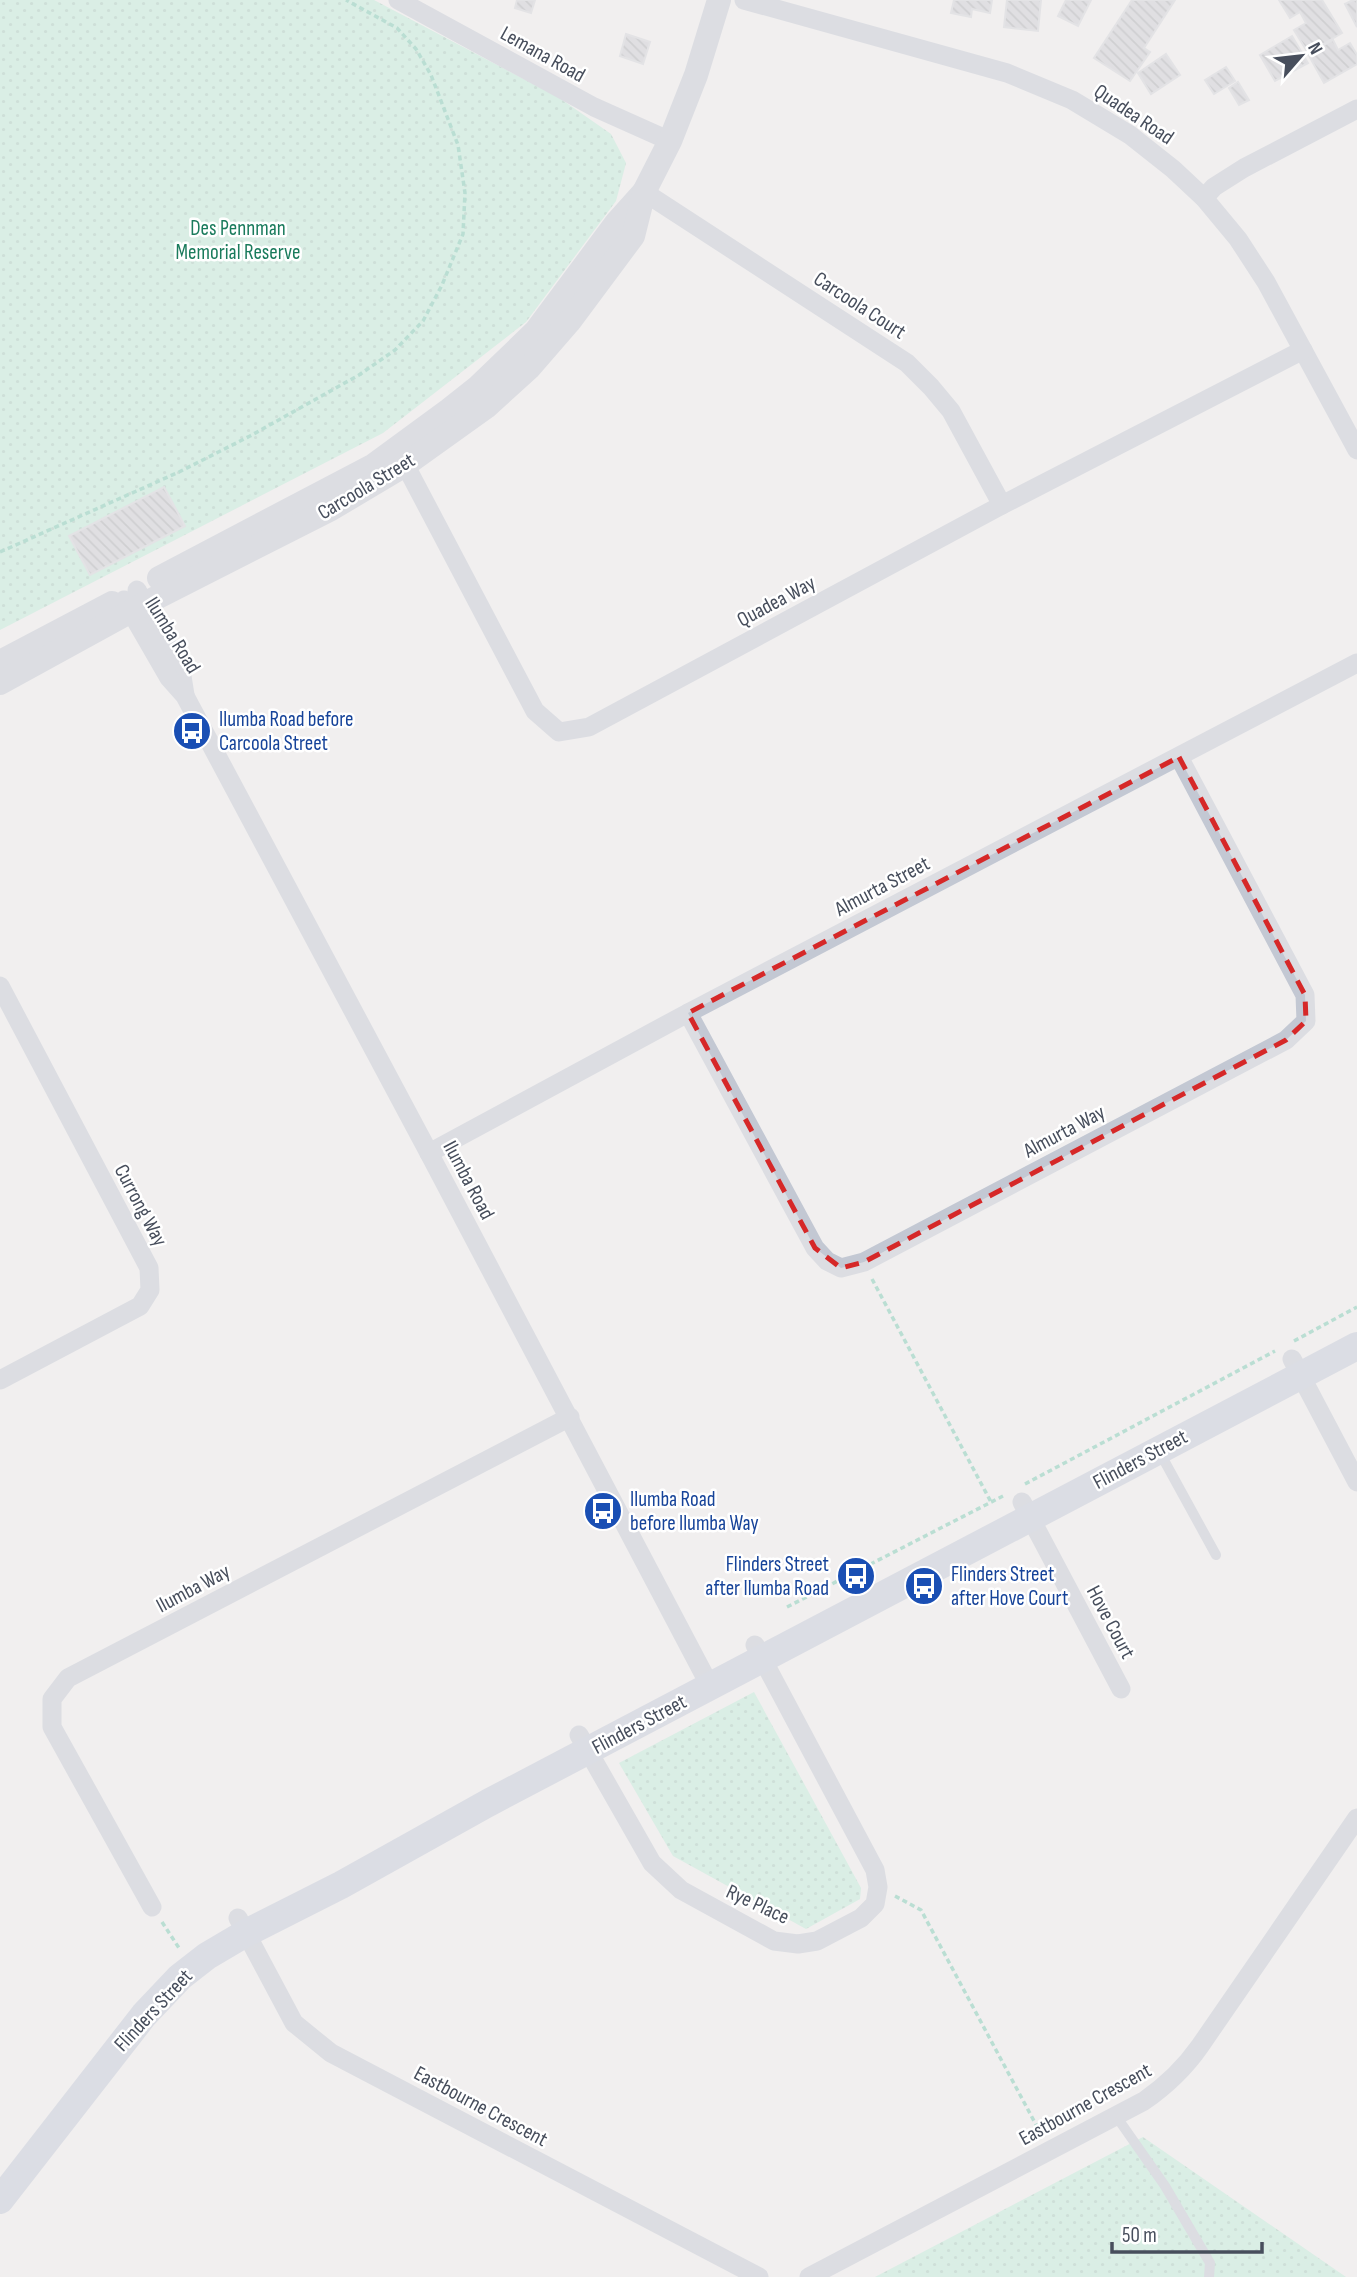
<svg xmlns="http://www.w3.org/2000/svg" width="1357" height="2277" font-family="'Sofia Sans Condensed',sans-serif">
<style>
.grass{fill:url(#grass-dots)}
.building{fill:url(#building-back-hatch);stroke:#d3d4da;stroke-width:2}
.lines{fill:none;stroke-linecap:round;stroke-linejoin:round}
.path{stroke:#78cab1;stroke-width:3.5;stroke-dasharray:5 3.5;stroke-linecap:butt}
.service{stroke:#c3c8d3;stroke-width:10}
.minor{stroke:#c3c8d3;stroke-width:19}
.tertiary{stroke:#c3c8d3;stroke-width:24}
.secondary{stroke:#c2c8d7;stroke-width:28}
.marked{fill:none;stroke:#d62828;stroke-width:5;stroke-dasharray:14 9;stroke-linejoin:round}
.labels{text-anchor:middle;stroke-width:5;stroke-linejoin:round;paint-order:stroke}
.street-label{font-size:21px;fill:#474e5c;stroke:#fff}
.park-label{font-size:21px;fill:#1a7b5c;stroke:#fff}
.transit-label{font-size:21px;fill:#164399;stroke:#fff;text-anchor:start}
</style>
<defs>
<pattern id="grass-dots" width="8" height="8" patternUnits="userSpaceOnUse" patternTransform="scale(1.75)"><rect width="8" height="8" fill="#beedd9"/><path d="M2 2h.1M6 6h.1" fill="none" stroke="#a5cdbd" stroke-width="1.8" stroke-linecap="round"/></pattern>
<pattern id="building-back-hatch" width="6" height="6" patternUnits="userSpaceOnUse" patternTransform="scale(1.75)"><rect width="6" height="6" fill="#cccdd3"/><path d="M-1 5l2 2M0 0l6 6M5-1l2 2" fill="none" stroke="#a7a9ae"/></pattern>
</defs>
<rect width="100%" height="100%" fill="#f1efef"/>
<g class="grass">
<polygon points="0,0 374,0 558,97 611,134 626,163 616,201 526,322 383,433 0,630"/>
<polygon points="754,1692 861,1888 860,1899 806,1929 673,1856 619,1763"/>
<polygon points="1143,2137 1346,2277 875,2277"/>
</g>
<g class="building">
<polygon points="517,0 535,0 531,13 515,8"/>
<polygon points="954,0 992,0 990,13 972,9 971,17 951,13"/>
<polygon points="1007,0 1041,0 1038,31 1004,27"/>
<polygon points="1066,0 1091,0 1078,26 1058,16"/>
<polygon points="1132,0 1175,0 1144,48 1150,52 1130,81 1094,58"/>
<polygon points="1279,0 1322,0 1342,33 1308,53 1294,30 1306,23 1300,12 1290,18"/>
<polygon points="1353,0 1357,0 1357,27 1345,4"/>
<polygon points="626,34 650,42 643,64 620,56"/>
<polygon points="1292,36 1308,63 1275,81 1260,55"/>
<polygon points="1333,40 1338,50 1350,43 1357,55 1357,64 1324,83 1308,54"/>
<polygon points="1166,54 1180,75 1151,94 1138,73"/>
<polygon points="1226,67 1235,81 1214,94 1205,80"/>
<polygon points="1238,82 1249,100 1239,105 1229,88"/>
<polygon points="164,487 185,526 90,575 69,536"/>
</g>
<g class="lines">
<g class="path">
<polyline points="0,552 179,472 250,436 359,375 395,350 423,321 442,285 463,234 465,193 458,145 431,75 416,49 397,28 346,0"/>
<polyline points="872,1279 991,1502"/>
<polyline points="1294,1341 1357,1307"/>
<polyline points="1025,1484 1275,1351"/>
<polyline points="787,1607 1003,1496"/>
<polyline points="895,1896 921,1910 1041,2134"/>
<polyline points="162,1922 179,1948"/>
</g>
<g class="service">
<polyline points="1160,1453 1216,1555"/>
<polyline points="1116,2116 1165,2186 1210,2263 1209,2277"/>
</g>
<g class="minor">
<polyline points="398,0 594,107 670,141"/>
<polyline points="744,0 1007,73 1072,100 1130,135 1173,169 1204,198 1238,239 1266,282 1357,450"/>
<polyline points="644,192 907,363 931,387 951,411 1002,505"/>
<polyline points="1204,198 1214,187 1244,168 1357,109"/>
<polyline points="399,453 535,711 559,732 589,727 1002,505 1303,350"/>
<polyline points="137,590 181,670 185,695"/>
<polyline points="124,600 169,678 185,696 429,1153 710,1686"/>
<polyline points="0,986 149,1268 150,1290 140,1306 0,1380"/>
<polyline points="688,1013 815,1248 827,1261 841,1268 864,1262 1286,1040 1306,1021 1305,995 1179,757"/>
<polyline points="429,1153 688,1013 1357,663"/>
<polyline points="1292,1359 1357,1482"/>
<polyline points="1022,1502 1121,1689"/>
<polyline points="579,1735 652,1863 681,1890 774,1941 798,1944 817,1941 861,1918 875,1904 878,1887 875,1870 755,1645"/>
<polyline points="152,1907 52,1727 52,1699 68,1678 570,1417"/>
<polyline points="238,1918 294,2023 331,2053 759,2277"/>
<path d="M809,2277L1144,2101C1167,2085 1184,2069 1200,2046L1357,1818"/>
</g>
<g class="tertiary">
<polyline points="159,578 374,465 449,410 478,387 536,331 617,222 643,193"/>
<polyline points="0,662 112,603"/>
<polyline points="0,683 144,604 331,509 405,465 486,407 530,367 569,322 633,236 644,192 670,141 696,75 719,0"/>
</g>
<polyline class="secondary" points="0,2200 144,2015 180,1977 207,1956 246,1933 341,1885 488,1803 1357,1346"/>
</g>
<path d="M0 0H1357V2277H0ZM1179,757L1305,995L1306,1021L1286,1040L864,1262L841,1268L815,1248L688,1013Z" fill="#f1efef" fill-opacity=".55" fill-rule="evenodd"/>
<path class="marked" d="M1179,757L1305,995L1306,1021L1286,1040L864,1262L841,1268L815,1248L688,1013Z"/>
<defs>
<symbol id="bus-disc" viewBox="-11 -11 22 22"><circle r="9.5" fill="#1a4fb4" stroke="#fff"/><path d="M-5-6H5V4H4V6H2V4H-2V6H-4V4H-5ZM-3.5-4V0h7V-4ZM-3.5 1.2v1.5H-2V1.2ZM2 1.2v1.5H3.5V1.2Z" fill="#fff"/></symbol>
</defs>
<g fill-rule="evenodd">
<use href="#bus-disc" x="170" y="709" width="44" height="44"/>
<use href="#bus-disc" x="581" y="1489" width="44" height="44"/>
<use href="#bus-disc" x="834" y="1554" width="44" height="44"/>
<use href="#bus-disc" x="902" y="1564" width="44" height="44"/>
</g>
<g class="labels">
<g class="street-label">
<text transform="translate(543 54) rotate(29)" y="7">Lemana Road</text>
<text transform="translate(1134 114) rotate(34)" y="7">Quadea Road</text>
<text transform="translate(860 305) rotate(33)" y="7">Carcoola Court</text>
<text transform="translate(366 486) rotate(-31)" y="7">Carcoola Street</text>
<text transform="translate(776 601) rotate(-28)" y="7">Quadea Way</text>
<text transform="translate(173 635) rotate(58)" y="7">Ilumba Road</text>
<text transform="translate(882 886) rotate(-28)" y="7">Almurta Street</text>
<text transform="translate(1064 1131) rotate(-28)" y="7">Almurta Way</text>
<text transform="translate(469 1180) rotate(62)" y="7">Ilumba Road</text>
<text transform="translate(141 1205) rotate(62)" y="7">Currong Way</text>
<text transform="translate(1140 1459) rotate(-28)" y="7">Flinders Street</text>
<text transform="translate(193 1588) rotate(-28)" y="7">Ilumba Way</text>
<text transform="translate(1111 1622) rotate(62)" y="7">Hove Court</text>
<text transform="translate(639 1724) rotate(-28)" y="7">Flinders Street</text>
<text transform="translate(758 1904) rotate(25)" y="7">Rye Place</text>
<text transform="translate(153 2010) rotate(-47)" y="7">Flinders Street</text>
<text transform="translate(1085 2104) rotate(-29)" y="7">Eastbourne Crescent</text>
<text transform="translate(481 2106) rotate(28)" y="7">Eastbourne Crescent</text>
</g>
<g class="park-label">
<text x="238" y="235">Des Pennman<tspan x="238" dy="24">Memorial Reserve</tspan></text>
</g>
<g class="transit-label">
<text x="219" y="726">Ilumba Road before<tspan x="219" dy="24">Carcoola Street</tspan></text>
<text x="630" y="1506">Ilumba Road<tspan x="630" dy="24">before Ilumba Way</tspan></text>
<text x="829" y="1571" text-anchor="end">Flinders Street<tspan x="829" dy="24">after Ilumba Road</tspan></text>
<text x="951" y="1581">Flinders Street<tspan x="951" dy="24">after Hove Court</tspan></text>
</g>
</g>
<g transform="translate(1301 56) rotate(62)" stroke="#ffffff" stroke-width="5" paint-order="stroke">
<path d="M0-5L12 26L0 18L-12 26Z" fill="#474e5c"/>
<text y="-10" font-size="19" font-weight="bold" text-anchor="middle" fill="#474e5c">N</text>
</g>
<path d="M1112 2242v10h150v-10" fill="none" stroke="#474e5c" stroke-width="3.5"/>
<text x="1122" y="2242" font-size="21" fill="#474e5c" stroke="#ffffff" stroke-width="5" paint-order="stroke">50 m</text>
</svg>
